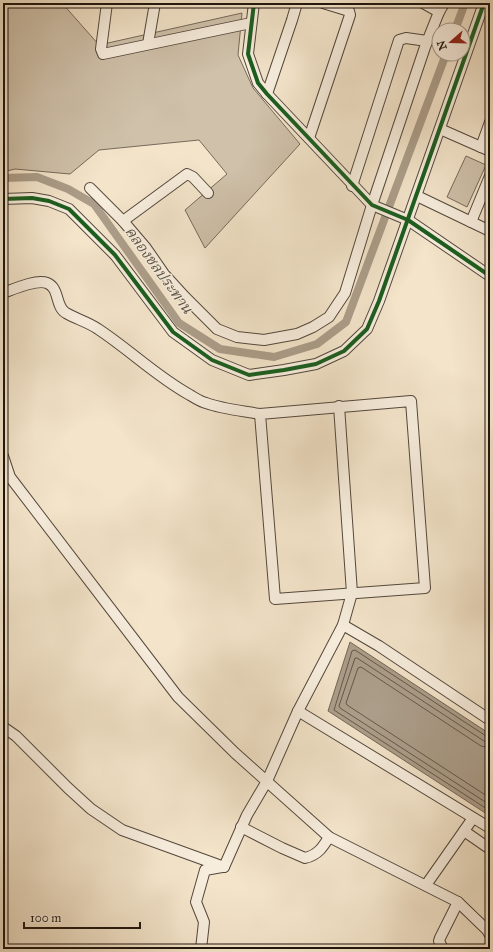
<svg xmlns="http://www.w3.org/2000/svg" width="493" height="952" font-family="'IM FELL Great Primer','Noto Serif Thai',serif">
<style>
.green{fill:#cfc1aa;stroke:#766a5b}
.water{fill:#ab9d89;stroke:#736657}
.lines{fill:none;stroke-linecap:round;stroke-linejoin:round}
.shore{stroke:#64584a;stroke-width:1}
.canal{stroke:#ab9d89;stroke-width:8}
.minor-casing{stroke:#53483c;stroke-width:12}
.minor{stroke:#f7eddd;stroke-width:10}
.cycleway-casing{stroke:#f7eddd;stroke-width:6}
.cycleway{stroke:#1b5e20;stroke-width:4}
.labels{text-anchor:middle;stroke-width:3;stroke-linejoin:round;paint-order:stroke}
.water-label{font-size:15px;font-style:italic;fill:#5d5244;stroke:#f7eddd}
</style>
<rect width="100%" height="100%" fill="#f3e4ca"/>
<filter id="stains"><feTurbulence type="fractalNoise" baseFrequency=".005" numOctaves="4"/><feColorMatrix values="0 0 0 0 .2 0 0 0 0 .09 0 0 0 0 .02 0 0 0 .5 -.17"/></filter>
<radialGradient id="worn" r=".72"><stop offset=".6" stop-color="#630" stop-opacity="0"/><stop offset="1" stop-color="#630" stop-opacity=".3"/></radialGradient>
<g class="green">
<polygon points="3,3 62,3 99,45 242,13 238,55 253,88 300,144 205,248 185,210 227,174 199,140 99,150 70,174 15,169 3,172"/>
<polygon points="466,156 486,165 467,207 447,197"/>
</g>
<polygon class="water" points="350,642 490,734 490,816 328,711"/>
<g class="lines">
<g class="shore">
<polyline points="490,737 486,736 355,650 352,651 334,710 490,811"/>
<polyline points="490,742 484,741 357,658 355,658 339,706 340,708 490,805"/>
<polyline points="490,748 481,746 361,667 358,668 346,703 347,705 490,798"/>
</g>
<g class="canal">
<polyline points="455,30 465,3"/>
<polyline points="3,178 37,177 68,189 94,204 179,323 220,349 274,357 317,344 346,322 446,54"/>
</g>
<defs>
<g id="minor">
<polyline points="107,3 101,49 103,54 251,23"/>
<polyline points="254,3 248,54 258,83 267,94 372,205 408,220 490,276"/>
<polyline points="423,3 439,12"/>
<polyline points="148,44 155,3"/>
<polyline points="267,94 292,20 297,3"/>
<polyline points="440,129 490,151"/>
<polyline points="309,138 350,15 349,11 323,3"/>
<polyline points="481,147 490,122"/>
<polyline points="352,186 399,40 406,38 427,41"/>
<polyline points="90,188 123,221 146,248 164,274 185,297 217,329 237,337 264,340 297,334 313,327 329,317 345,293 372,205 425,47 439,12 444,3"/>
<polyline points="417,196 490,231"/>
<polyline points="3,199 32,198 49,201 69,209 115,255 173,332 212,360 249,375 284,370 316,364 344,351 367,329 379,301 484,3"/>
<polyline points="123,221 187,174 193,177 208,193"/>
<polyline points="471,222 490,176"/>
<path d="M3,293C14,289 36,279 47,283C60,288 55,307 66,313C76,319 88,322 98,329C130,350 157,377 190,395C195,398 201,402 206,403C222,409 244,411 260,414"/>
<polygon points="411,401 425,588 275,599 260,414"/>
<polyline points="3,456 10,477 178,697 235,753 329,837 458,902 487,930 490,935"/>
<polyline points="343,625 379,646 490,720"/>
<polyline points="298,711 490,828"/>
<polyline points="3,727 16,736 68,788 91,809 122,830 224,867"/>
<path d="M241,827L282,848L305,858C318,855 323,847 329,837"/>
<polyline points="464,831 490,849"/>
<polyline points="224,867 247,815 267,781 298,711 343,625 352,593 339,406"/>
<polyline points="426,885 473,818"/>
<polyline points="201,949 204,922 196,902 205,870 222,867"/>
<polyline points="443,949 439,941 440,938 458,902"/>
</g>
</defs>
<use href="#minor" class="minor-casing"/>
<use href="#minor" class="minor"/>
<defs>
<g id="cycleway">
<polyline points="254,3 248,54 258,83 267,94 372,205 408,220 490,276"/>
<polyline points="3,199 32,198 49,201 69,209 115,255 173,332 212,360 249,375 284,370 316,364 344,351 367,329 379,301 484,3"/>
</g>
</defs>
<use href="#cycleway" class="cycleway-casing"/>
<use href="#cycleway" class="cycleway"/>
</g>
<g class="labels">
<g class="water-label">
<text transform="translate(159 270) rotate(54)" y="5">คลองชลประทาน</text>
</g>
</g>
<rect width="493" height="952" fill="none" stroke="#f3e4ca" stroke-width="16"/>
<rect x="4" y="4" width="485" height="944" fill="none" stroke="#1e140c" stroke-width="2"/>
<rect x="8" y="8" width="477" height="936" fill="none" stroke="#1e140c"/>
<g transform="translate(451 42) rotate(250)"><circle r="19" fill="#f7eddd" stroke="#a09689"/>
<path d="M0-3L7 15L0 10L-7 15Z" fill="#8f2418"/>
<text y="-6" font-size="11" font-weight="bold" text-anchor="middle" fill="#1e140c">N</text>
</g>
<path d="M24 922v6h116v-6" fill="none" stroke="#1e140c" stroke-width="2"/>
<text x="30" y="922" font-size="12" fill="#1e140c" stroke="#f7eddd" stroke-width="3" paint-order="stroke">100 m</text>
<rect width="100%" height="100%" filter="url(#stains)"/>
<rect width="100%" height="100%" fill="url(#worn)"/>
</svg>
